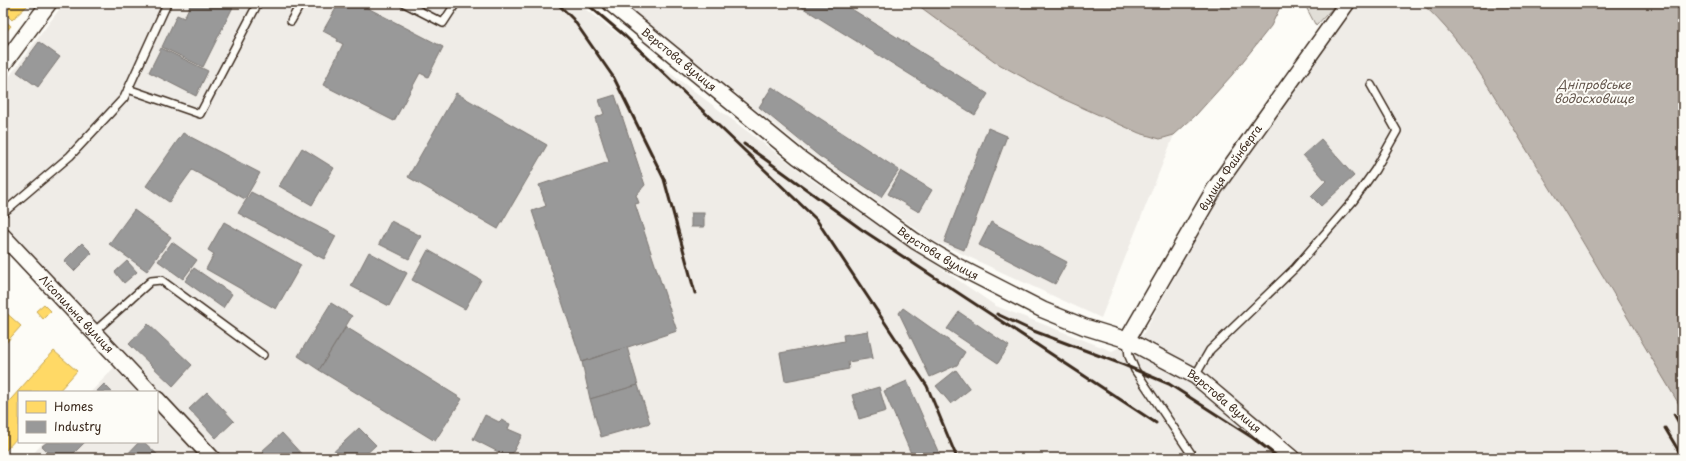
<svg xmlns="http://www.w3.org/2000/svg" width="1686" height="461" font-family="'Playpen Sans',sans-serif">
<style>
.built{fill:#efece7}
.green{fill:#e1ded7;stroke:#8e847a}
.water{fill:#bbb4ad;stroke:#887d74}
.homes{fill:#ffd966;stroke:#c4a450}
.industry{fill:#999;stroke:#7d7874}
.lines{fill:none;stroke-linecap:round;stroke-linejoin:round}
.lane-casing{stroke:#3b2a1e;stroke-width:10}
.street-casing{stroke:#3b2a1e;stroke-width:18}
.lane{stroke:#fdfcf7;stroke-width:7}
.street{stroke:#fdfcf7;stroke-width:15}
.rail{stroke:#3b2a1e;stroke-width:3}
.labels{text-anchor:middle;stroke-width:4;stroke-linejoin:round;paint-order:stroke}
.street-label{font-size:11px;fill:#3b2a1e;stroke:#fdfcf7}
.water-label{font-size:12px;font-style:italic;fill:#615349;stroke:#fdfcf7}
</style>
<rect width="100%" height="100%" fill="#fdfcf7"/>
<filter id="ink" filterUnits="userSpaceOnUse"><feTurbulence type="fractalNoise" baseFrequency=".025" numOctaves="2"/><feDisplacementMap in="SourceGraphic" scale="8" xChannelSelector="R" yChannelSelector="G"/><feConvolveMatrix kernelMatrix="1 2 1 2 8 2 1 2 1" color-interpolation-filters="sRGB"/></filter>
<g filter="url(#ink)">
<g class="built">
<polygon points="64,3 577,3 812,180 996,306 1112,351 1142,336 1219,196 1354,3 1421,3 1451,33 1470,57 1555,196 1683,411 1683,458 29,458 44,442 157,442 157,392 91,392 124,357 3,222 3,85"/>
<polygon points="624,3 915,3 997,63 1061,98 1139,133 1160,139 1174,135 1101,318 932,240 817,159"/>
</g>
<polygon class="green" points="1304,3 1337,3 1316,26"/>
<g class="water">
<polygon points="915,3 1282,3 1271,26 1232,75 1196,115 1174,135 1160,139 1139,133 1061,98 997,63"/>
<path d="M1421,3H1683V411C1631,324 1581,237 1528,152C1496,100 1467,43 1421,3Z"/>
</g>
<g class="homes">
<polygon points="3,3 28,3 29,4 12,20 3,11"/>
<polygon points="3,19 11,26 3,35"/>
<polygon points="44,304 51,311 43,319 36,311"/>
<polygon points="3,310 21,326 3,346"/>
<polygon points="54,351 77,371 58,392 19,392 19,436 5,451 3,450 3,408"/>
</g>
<g class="industry">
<polygon points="191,3 235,3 203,67 162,47 177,15 184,18"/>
<polygon points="339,3 358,3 443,47 428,77 420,73 394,121 323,85 343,44 337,41 338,39 323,31"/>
<polygon points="795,3 842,3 988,94 975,115"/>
<polygon points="39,42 60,57 38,87 17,72"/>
<polygon points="161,48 208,71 196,96 149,72"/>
<polygon points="772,87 899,170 881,197 819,156 759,107"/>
<polygon points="456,93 547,145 498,229 408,177"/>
<polygon points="615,95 645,185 636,195 639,203 635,204 677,331 582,362 532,211 546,206 539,185 609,162 595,118 604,114 599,100"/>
<polygon points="988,128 1007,136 964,250 944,242"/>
<polygon points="183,133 260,173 245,199 192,170 169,202 146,186"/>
<polygon points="1321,139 1354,176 1321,206 1311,196 1326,181 1303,155"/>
<polygon points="302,148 334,168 312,205 279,186"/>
<polygon points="901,171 932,190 919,212 888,194"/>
<polygon points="251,192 336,236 324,259 238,213"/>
<polygon points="134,210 171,237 147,271 109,244"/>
<rect x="691" y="213" width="13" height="14"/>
<polygon points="391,221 421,236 409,259 379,244"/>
<polygon points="224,222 301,265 276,309 206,269 214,254 208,250"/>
<polygon points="991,222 1067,262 1055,284 979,245"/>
<polygon points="172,242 197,260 183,279 158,261"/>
<polygon points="82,243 92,253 74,271 64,261"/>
<polygon points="428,250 481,280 465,309 412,280"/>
<polygon points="369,252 407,273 389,306 351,286"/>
<polygon points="127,261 137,272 124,283 115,272"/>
<polygon points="194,268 232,294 223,308 185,281"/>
<polygon points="331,303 352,316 319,370 298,356"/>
<polygon points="903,308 965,352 957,365 930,377 899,313"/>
<polygon points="959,312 1009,346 998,363 947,329"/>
<polygon points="148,324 192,365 173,386 129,344"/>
<polygon points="346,327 462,399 435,441 319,370"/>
<polygon points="868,331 873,358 848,362 849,369 785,381 780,353 844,341 843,335"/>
<polygon points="627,347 638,385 590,399 582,362"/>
<polygon points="956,370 970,389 951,404 936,386"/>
<polygon points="907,381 941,458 913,458 884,391"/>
<polygon points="104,384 112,392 96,392"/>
<polygon points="638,385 650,423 601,437 590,399"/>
<polygon points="879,387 886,411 859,419 852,395"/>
<polygon points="207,392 234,421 216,438 189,409"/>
<polygon points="485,415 499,422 501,420 510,424 508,429 522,435 510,458 473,439"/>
<polygon points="359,428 376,445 362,458 327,458"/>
<polygon points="282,433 305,458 269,458 262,451"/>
<polygon points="47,442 85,442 69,458 54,458 42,446"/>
<polygon points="139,442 144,442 161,458 124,458"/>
<polygon points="411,451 421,458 406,458"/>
</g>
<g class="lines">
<defs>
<g id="lane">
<polyline points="404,3 443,23 456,3"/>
<polyline points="291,21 301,3"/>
<polyline points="128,89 200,114 258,3"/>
<polyline points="3,213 70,156 124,98 166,6 165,3"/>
<polyline points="94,332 151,281 161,280 263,355"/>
<polyline points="1127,340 1129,356 1135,370 1194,458"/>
<polyline points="1195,376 1210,350 1295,268 1353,201 1375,170 1397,131 1371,85"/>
</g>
<g id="street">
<path id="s1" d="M610,3L798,157L915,241L955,265L1043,310L1085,327L1127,340L1195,376L1292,458"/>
<polyline points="3,65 49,3"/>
<path id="s2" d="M3,236L150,392"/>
<path id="s3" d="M1127,340L1215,188L1347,3"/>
<polyline points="157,399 212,458"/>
</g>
</defs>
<use href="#lane" class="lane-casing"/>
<use href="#street" class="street-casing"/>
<use href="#lane" class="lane"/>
<use href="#street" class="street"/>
<g class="rail">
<polyline points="557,3 573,19 614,78 664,179 695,293"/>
<polyline points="586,3 625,36 816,219 927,386 957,458"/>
<polyline points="744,144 861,229 1156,423"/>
<polyline points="997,314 1031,330 1124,365 1169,384 1253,438 1279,458"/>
<polyline points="1674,414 1683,430"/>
<polyline points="1665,428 1683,458"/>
</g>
</g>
</g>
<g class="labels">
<g class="street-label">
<text dy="4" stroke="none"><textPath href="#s1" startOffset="89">Верстова вулиця</textPath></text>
<text dy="4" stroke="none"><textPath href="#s3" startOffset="201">вулиця Файнберга</textPath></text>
<text dy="4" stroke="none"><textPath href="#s1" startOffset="413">Верстова вулиця</textPath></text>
<text dy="4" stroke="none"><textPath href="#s2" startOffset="107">Лісопильна вулиця</textPath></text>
<text dy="4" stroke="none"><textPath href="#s1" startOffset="737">Верстова вулиця</textPath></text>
</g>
<g class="water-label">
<text x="1594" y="89">Дніпровське<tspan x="1594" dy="14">водосховище</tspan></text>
</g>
</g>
<rect width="1686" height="461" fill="none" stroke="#fdfcf7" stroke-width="16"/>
<rect x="8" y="8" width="1670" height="445" fill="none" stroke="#3b2a1e" stroke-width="1.5" filter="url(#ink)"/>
<rect x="18" y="391" width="140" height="52" fill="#fdfcf7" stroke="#afa8a0"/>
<rect x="26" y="401" width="20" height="12" fill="#ffd966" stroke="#afa8a0"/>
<text x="54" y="411" font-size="12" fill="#3b2a1e">Homes</text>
<rect x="26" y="421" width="20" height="12" fill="#999999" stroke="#afa8a0"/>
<text x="54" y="431" font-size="12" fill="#3b2a1e">Industry</text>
</svg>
